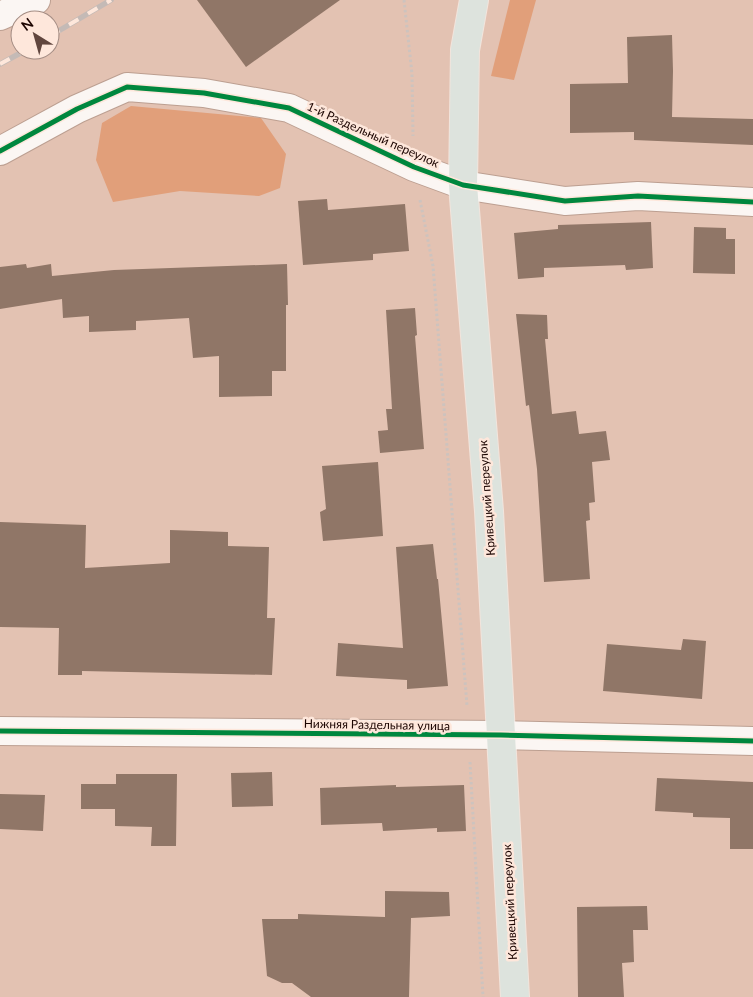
<svg xmlns="http://www.w3.org/2000/svg" width="753" height="997" font-family="Lato,sans-serif">
<style>
.forest{fill:#e19f7a}
.building{fill:#907667}
.lines{fill:none;stroke-linecap:round;stroke-linejoin:round}
.street-casing{stroke:#bc9f91;stroke-width:30}
.primary-casing{stroke:#f2e4dc;stroke-width:30}
.path{stroke:#cdc3be;stroke-width:3;stroke-dasharray:2.5 2.5;stroke-linecap:butt}
.street{stroke:#fbf6f3;stroke-width:28}
.primary{stroke:#dde3dd;stroke-width:28}
.rail-casing{stroke:#c4bab6;stroke-width:5.5}
.rail{stroke:#fee7db;stroke-width:4;stroke-dasharray:11;stroke-linecap:butt}
.cycleway-casing{stroke:#fee7db;stroke-width:8}
.cycleway{stroke:#00873e;stroke-width:5}
.labels{text-anchor:middle;stroke-width:5;stroke-linejoin:round;paint-order:stroke}
.street-label{font-size:12px;fill:#1b0400;stroke:#fee7db}
</style>
<rect width="100%" height="100%" fill="#e3c2b2"/>
<g class="forest">
<polygon points="510,0 536,0 514,80 491,76"/>
<polygon points="131,106 261,118 286,154 280,188 259,196 180,191 113,202 96,160 102,123"/>
</g>
<g class="building">
<polygon points="197,0 340,0 246,67"/>
<polygon points="672,35 673,71 672,117 753,119 753,145 634,140 634,132 570,133 570,84 628,83 627,37"/>
<polygon points="327,199 328,210 405,204 409,251 373,254 373,260 303,265 298,201"/>
<polygon points="651,222 653,268 626,270 625,265 544,268 544,277 518,279 514,233 558,229 558,225"/>
<polygon points="694,227 726,228 726,239 735,239 735,274 693,273"/>
<polygon points="26,264 27,268 51,264 52,276 114,270 287,264 288,305 286,305 286,371 272,371 272,396 219,397 219,356 193,358 189,318 136,321 136,330 89,332 89,316 63,318 62,299 0,309 0,267"/>
<polygon points="415,308 417,335 415,336 424,449 380,453 378,431 388,430 386,409 392,409 386,310"/>
<polygon points="516,314 547,315 548,339 545,339 552,414 576,411 579,434 606,431 610,460 592,462 595,502 589,503 590,520 586,521 590,579 544,582 537,469 529,405 526,406"/>
<polygon points="378,462 383,536 323,541 320,512 326,509 322,466"/>
<polygon points="0,522 86,525 85,568 170,563 170,530 228,532 228,546 269,547 267,618 275,618 272,675 82,671 82,675 58,675 59,628 0,627"/>
<polygon points="433,544 437,579 438,579 448,686 407,689 407,680 336,676 338,643 403,648 396,547"/>
<polygon points="683,639 706,641 702,699 603,691 607,644 681,650"/>
<polygon points="272,772 273,806 232,807 231,773"/>
<polygon points="116,774 177,774 176,846 151,846 152,827 115,826 115,809 81,809 81,784 116,784"/>
<polygon points="657,778 753,782 753,849 730,849 730,818 693,817 693,813 655,811"/>
<polygon points="396,785 396,787 464,785 466,831 437,832 437,828 383,831 382,823 321,825 320,788"/>
<polygon points="0,794 45,795 43,831 0,829"/>
<polygon points="385,891 449,892 450,916 411,918 409,997 311,997 292,983 282,983 267,976 262,919 298,919 298,914 385,917"/>
<polygon points="647,906 648,930 633,930 634,962 622,963 624,997 578,997 577,907"/>
</g>
<g class="lines">
<defs>
<g id="street">
<polyline points="0,16 36,0"/>
<polyline points="0,151 77,109 127,87 204,93 289,108 414,167 463,185 565,201 638,196 753,202"/>
<polyline points="0,731 501,735 753,741"/>
</g>
<polyline id="primary" points="474,0 465,50 463,185 489,511 515,997"/>
</defs>
<use href="#street" class="street-casing"/>
<use href="#primary" class="primary-casing"/>
<g class="path">
<polyline points="404,0 412,74 413,136"/>
<polyline points="420,200 433,266 467,706"/>
<polyline points="470,762 483,997"/>
</g>
<use href="#street" class="street"/>
<use href="#primary" class="primary"/>
<defs>
<g id="rail">
<polyline points="50,36 111,0"/>
<polyline points="0,64 26,50"/>
</g>
</defs>
<use href="#rail" class="rail-casing"/>
<use href="#rail" class="rail"/>
<defs>
<g id="cycleway">
<polyline points="0,151 77,109 127,87 204,93 289,108 414,167 463,185 565,201 638,196 753,202"/>
<polyline points="0,731 501,735 753,741"/>
</g>
</defs>
<use href="#cycleway" class="cycleway-casing"/>
<use href="#cycleway" class="cycleway"/>
</g>
<g class="labels">
<g class="street-label">
<text transform="translate(373 135) rotate(24)" y="4">1-й Раздельный переулок</text>
<text transform="translate(487 498) rotate(-94)" y="4">Кривецкий переулок</text>
<text transform="translate(377 725) rotate(1)" y="4">Нижняя Раздельная улица</text>
<text transform="translate(510 902) rotate(-93)" y="4">Кривецкий переулок</text>
</g>
</g>
<g transform="translate(35 35) rotate(323)"><circle r="24" fill="#fee7db" stroke="#a38c83"/>
<path d="M0-4L9 19L0 12L-9 19Z" fill="#61463e"/>
<text y="-8" font-size="14" font-weight="bold" text-anchor="middle" fill="#1b0400">N</text>
</g>
</svg>
